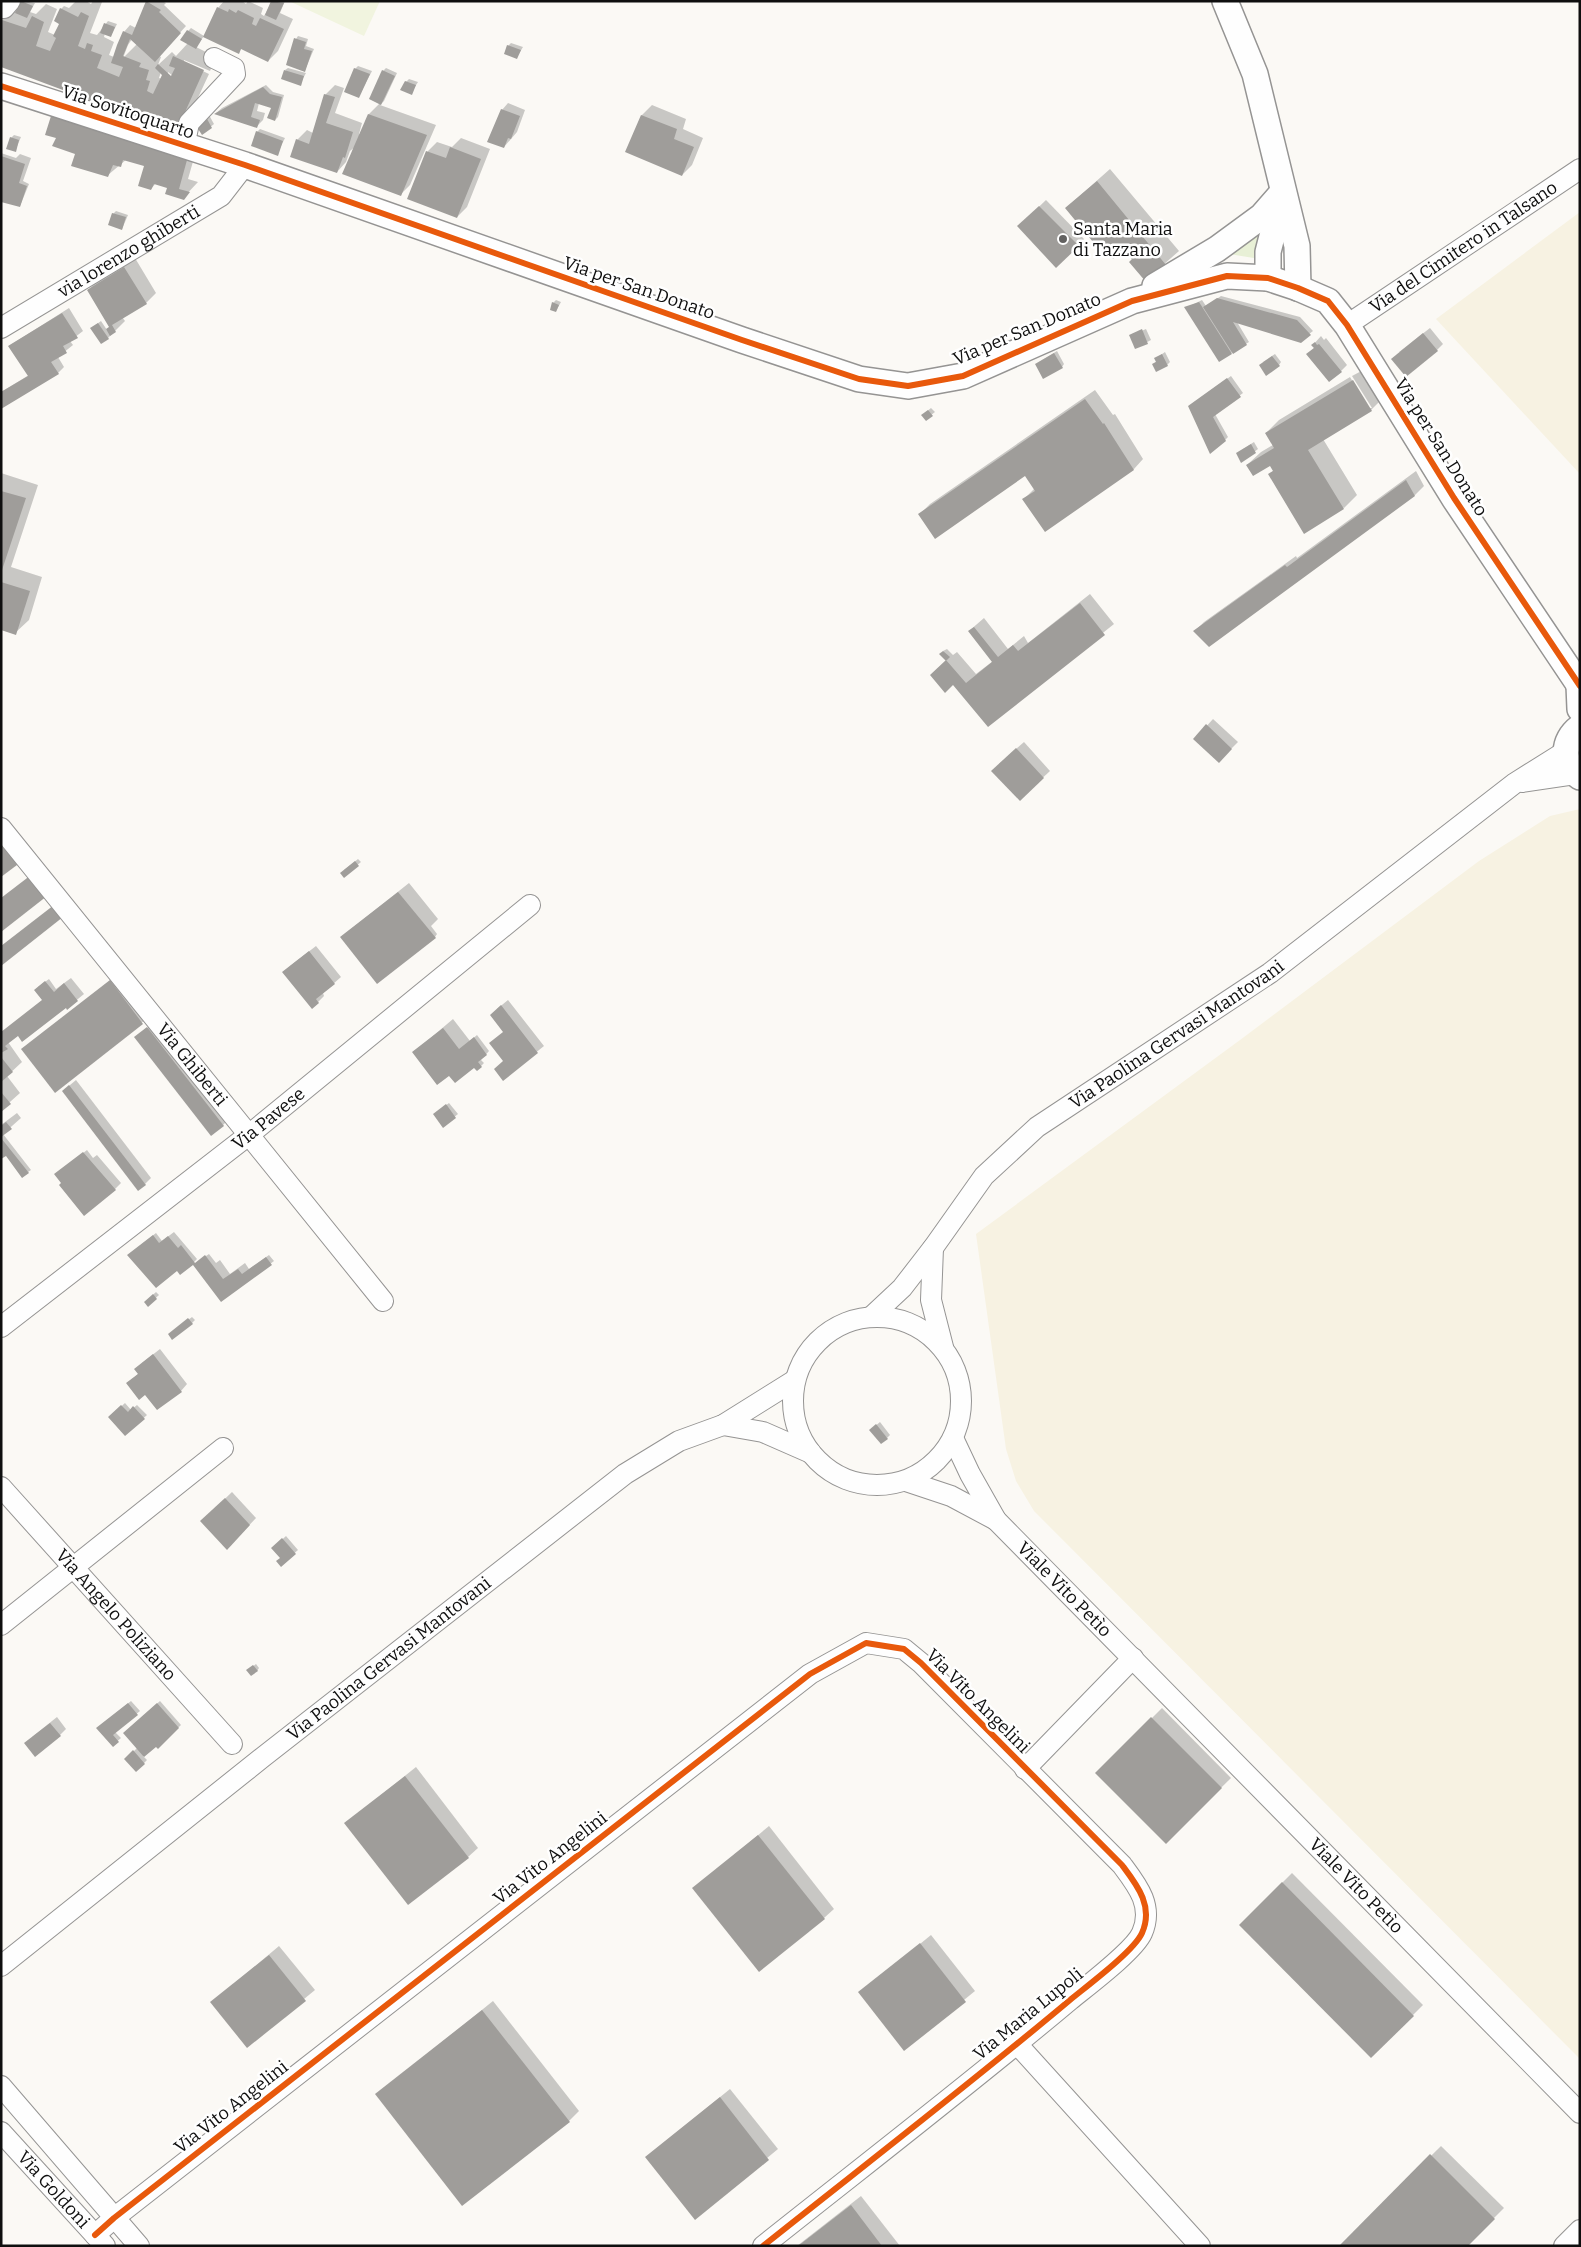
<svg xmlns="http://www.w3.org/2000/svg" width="1581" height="2247" font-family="Bitter,serif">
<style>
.farmland{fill:#f7f2e2}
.green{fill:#e8f0d6}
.pitch{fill:#f1f4df}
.shadow{fill:#0003;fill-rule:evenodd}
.building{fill:#9f9d9a}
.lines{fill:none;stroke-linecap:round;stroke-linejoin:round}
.minor-casing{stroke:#959493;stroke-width:22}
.tertiary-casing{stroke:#959493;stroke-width:28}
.minor{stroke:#fefefe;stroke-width:20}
.tertiary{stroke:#fefefe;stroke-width:25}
.cycleway-casing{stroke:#fff;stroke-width:9}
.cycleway{stroke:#e8590c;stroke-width:6}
.poi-dot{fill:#626160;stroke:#fff;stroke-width:2}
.labels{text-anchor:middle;stroke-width:5;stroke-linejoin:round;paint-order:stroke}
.street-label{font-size:18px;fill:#0f0f0f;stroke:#fff}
.poi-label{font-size:18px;fill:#0f0f0f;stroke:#fff;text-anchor:start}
</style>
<rect width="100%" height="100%" fill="#fbf9f5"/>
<g class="farmland">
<polygon points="1580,212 1580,474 1436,319"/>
<polygon points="1580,809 1580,2059 1034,1511 1016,1481 1006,1449 976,1234 1240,1040 1479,861 1550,816"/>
</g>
<polygon class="green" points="1265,225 1260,259 1229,254"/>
<polygon class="pitch" points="289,1 380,1 364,36"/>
<g class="shadow">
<path d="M22,1L35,3L30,12L36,14L46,4L57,9L48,32L55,35L61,23V9L64,6L69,8L76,1H86L91,4L93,1L102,2L90,33L97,35L108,21L117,24L113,32L111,35L105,33L104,37L114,42L109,55L114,57L124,32L130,25L136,28L147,2L162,1L166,3L164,5L186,26L159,56L161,57L158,65L172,52L176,56L188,43V31L191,28L204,36L196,47L216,57L210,71L184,60V62L209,74L189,117L1,65V3L19,8ZM132,39L137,44L123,58L128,45ZM161,72L164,74L162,79L159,78ZM168,72L177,79L168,75Z"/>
<polygon points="224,1 242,1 246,4 248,1 263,8 261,14 264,16 272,1 285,1 280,13 293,19 278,51 268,61 242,48 238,52 218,8"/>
<polygon points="298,36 308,39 306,46 314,49 305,70 296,39"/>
<polygon points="511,43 523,47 517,57 508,46"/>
<polygon points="358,66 372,71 359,96 355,69"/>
<polygon points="288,68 306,73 300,84 285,70"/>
<polygon points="386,68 397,73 384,101 380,105 436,125 410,185 400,195 356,146 350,151 346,162 337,172 297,140 307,130 313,133 325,95 335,85 344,88 335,113 362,123 359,134 360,135 369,114 380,103 383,71"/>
<polygon points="409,79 418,82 411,93 406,82"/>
<polygon points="266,85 273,92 284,95 278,117 275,120 272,107 259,103 257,111 265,113 263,120 257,126 216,113 222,108"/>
<polygon points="508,103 525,110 517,132 504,147 502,110"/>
<polygon points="652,105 686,119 683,129 703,138 692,165 682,175 627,151 642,115"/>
<polygon points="62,107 196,151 188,179 198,182 183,198 169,187 156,183 151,189 146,166 127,159 108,175 57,139 52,117"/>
<polygon points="209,115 214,124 203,133 197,124"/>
<polygon points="260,129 285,138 277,154 257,132"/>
<polygon points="14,135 21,137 15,151 11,138"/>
<polygon points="461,138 490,149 467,207 457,217 409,198 428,151 437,142 452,147"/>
<polygon points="1,153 16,158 20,154 31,158 23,181 29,184 20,206 1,201"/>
<polygon points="1110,169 1179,251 1146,280 1124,248 1102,243 1066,208"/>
<polygon points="1046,200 1084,239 1056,266 1019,226"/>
<polygon points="116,211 128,215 122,229 113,214"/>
<polygon points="135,258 156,293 146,303 122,317 125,321 108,338 94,326 101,321 107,330 110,326 88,290 98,280"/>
<polygon points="1221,296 1300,317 1313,331 1300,341 1237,322 1249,342 1231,353 1186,308 1202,300 1206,306"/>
<polygon points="556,300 561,302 556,311 553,303"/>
<polygon points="69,308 83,331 70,341 73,345 58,357 64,367 58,373 1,407 1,392 29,375 9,346"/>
<polygon points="1430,328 1443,344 1437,350 1399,352"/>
<polygon points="1146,329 1151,340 1136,348 1132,335"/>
<polygon points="1321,336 1324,340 1326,338 1347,365 1341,371 1308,354 1315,347 1313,345"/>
<polygon points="1057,351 1064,364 1062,367 1039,362"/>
<polygon points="1165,352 1170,362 1167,365 1153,364 1157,361 1156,358"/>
<polygon points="1275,354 1281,362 1279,365 1263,362"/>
<polygon points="1367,368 1384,397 1371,410 1323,439 1357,495 1344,508 1270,474 1274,470 1270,464 1247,465 1261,452 1273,445 1266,433 1279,420 1350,377 1369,408 1372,408 1352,376"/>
<polygon points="1231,376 1243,393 1215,414 1228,437 1225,440 1192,404"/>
<polygon points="1095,390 1113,415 1115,414 1143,459 1134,469 1045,530 1024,499 1035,488 1025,474 920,514 930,504"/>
<polygon points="931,408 935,412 926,419 926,412"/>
<polygon points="1254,442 1258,449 1242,461 1240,451"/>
<polygon points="1416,471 1424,486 1415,495 1195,631 1204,622 1296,556 1297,558"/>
<polygon points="1,473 38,485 11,567 42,577 29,620 15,633 1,629"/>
<polygon points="1090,594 1114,624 988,725 953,683 931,675 947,660 943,651 947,649 953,655 957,652 976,674 993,661 969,631 984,618 1008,649 1024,636 1028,643"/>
<polygon points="1213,719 1238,742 1219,761 1195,739"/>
<polygon points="1024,742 1050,771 1020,799 999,764"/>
<polygon points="358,859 361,862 344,876 344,870"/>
<polygon points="409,883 438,919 431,926 437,934 435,937 341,937"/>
<polygon points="316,946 341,977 323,993 324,996 318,1002 290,966"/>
<polygon points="71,978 84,994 67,1008 66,1006 18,1034 8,1042 22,1062 7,1076 20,1093 1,1110 1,1033 43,1000 38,987 49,979 56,989"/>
<polygon points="113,979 145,1020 55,1091 26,1047"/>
<polygon points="508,1000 544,1046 503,1079 504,1032 497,1009"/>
<polygon points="453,1019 470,1041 477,1035 489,1051 481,1060 484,1063 481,1066 474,1066 414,1052"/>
<polygon points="151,1025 226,1122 223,1125 139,1035"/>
<polygon points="76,1080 151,1178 145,1184 63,1091"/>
<polygon points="449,1103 458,1114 443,1126 437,1112"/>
<polygon points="17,1113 21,1118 3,1134 31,1170 28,1172 6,1154 1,1158 1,1125"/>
<polygon points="87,1150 93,1158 97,1155 121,1183 115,1189 62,1183 59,1172"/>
<polygon points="174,1232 197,1259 194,1262 177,1269 132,1252 156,1233 162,1241"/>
<polygon points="209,1254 216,1263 220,1260 230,1274 245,1263 249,1269 269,1255 274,1261 221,1301 197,1262"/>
<polygon points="156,1292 159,1295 148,1305 145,1302"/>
<polygon points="192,1317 195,1320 192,1323 172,1332"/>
<polygon points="160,1349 187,1384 181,1391 128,1383 139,1373 142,1363"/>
<polygon points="125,1403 131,1410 137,1405 147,1415 125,1435 110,1417"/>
<polygon points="880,1422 890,1435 887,1438 874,1427"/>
<polygon points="232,1492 256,1518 228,1548 202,1521"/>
<polygon points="286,1536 298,1550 281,1565 281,1558 273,1548"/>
<polygon points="256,1664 259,1668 257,1671 251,1668"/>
<polygon points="131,1701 140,1711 115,1732 121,1738 113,1745 101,1725"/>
<polygon points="160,1701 181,1725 158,1747 156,1745 143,1756 147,1760 136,1771 126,1759 137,1748 131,1727"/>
<polygon points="1162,1708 1231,1778 1166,1842 1097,1773"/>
<polygon points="57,1717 66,1729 60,1735 32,1737"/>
<polygon points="416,1767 478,1848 468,1857 346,1823"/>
<polygon points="769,1826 834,1909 824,1918 694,1888"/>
<polygon points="1292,1873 1423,2005 1371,2057 1240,1925"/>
<polygon points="931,1935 975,1991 904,2049 860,1993"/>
<polygon points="279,1946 315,1990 247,2046 212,2002"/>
<polygon points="493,2001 579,2111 569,2121 376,2095"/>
<polygon points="730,2089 778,2149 695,2218 646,2157"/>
<polygon points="1441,2146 1504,2208 1466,2246 1340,2246"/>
<polygon points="861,2196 900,2246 797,2246"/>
</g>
<g class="building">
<polygon points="21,1 33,6 27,18 15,13"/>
<polygon points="146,1 161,10 159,12 181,33 155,62 130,39 123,56 141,63 139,67 149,70 146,80 150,81 147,91 153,94 162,75 155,68 158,64 171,76 175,68 169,66 173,56 204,70 176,132 1,67 2,20 26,28 32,16 44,22 36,46 50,51 56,38 53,36 59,24 54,21 60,8 78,17 81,12 89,16 78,46 85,49 87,43 93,45 91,51 102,55 97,68 119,77 123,67 111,63 117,45 123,31 132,35"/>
<polygon points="271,1 284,3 276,20 265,15"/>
<polygon points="217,7 228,12 229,9 236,13 238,10 254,18 252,24 256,26 260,18 284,29 268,62 241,49 239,54 203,37"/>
<polygon points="104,23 115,27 111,37 100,33"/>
<polygon points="187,30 202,39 196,49 180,40"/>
<polygon points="294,38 306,42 304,49 312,51 305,72 286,65"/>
<polygon points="507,45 521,50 517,59 504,54"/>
<polygon points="354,68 370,74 359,98 344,92"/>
<polygon points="284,70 304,76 301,86 281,79"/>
<polygon points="382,70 395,76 381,105 369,99"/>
<polygon points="405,81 416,85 412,95 400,90"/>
<polygon points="263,87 270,94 282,97 275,121 267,118 271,108 255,103 251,117 260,120 257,128 214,114"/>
<polygon points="324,94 335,97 326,123 353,132 345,158 343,157 337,173 290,157 296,139 309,144"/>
<polygon points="501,109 520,116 511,139 508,138 504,148 487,142"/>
<polygon points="368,114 427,135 401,196 342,174"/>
<polygon points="641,115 677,129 674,139 694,147 682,176 625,152"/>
<polygon points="51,116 187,160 179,189 190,192 184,200 165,194 167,188 154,184 151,190 138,186 144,166 123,160 121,167 113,165 108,177 71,166 75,154 52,146 56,138 45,135"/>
<polygon points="206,117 212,128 202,135 195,124"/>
<polygon points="256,131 283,141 278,156 251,146"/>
<polygon points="10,137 19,140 16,152 6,149"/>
<polygon points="450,147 481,159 457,218 407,199 426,151 446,158"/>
<polygon points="1,156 25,164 19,183 27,186 20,207 1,202"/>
<polygon points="1097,181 1166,265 1146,282 1129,262 1132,259 1124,250 1113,259 1102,245 1098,248 1065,208"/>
<polygon points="1039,206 1079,246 1056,268 1017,226"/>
<polygon points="112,213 126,217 122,230 108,225"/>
<polygon points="124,267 147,304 112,325 116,332 110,336 106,329 109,327 87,290"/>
<polygon points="1217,298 1297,320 1311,335 1301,343 1233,322 1247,345 1233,354 1203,307"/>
<polygon points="552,302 559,305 556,312 550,310"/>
<polygon points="1199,302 1232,354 1219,362 1184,307"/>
<polygon points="62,313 78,338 63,346 67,353 51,362 59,374 1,409 1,392 28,376 8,346"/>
<polygon points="98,323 109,339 101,344 90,328"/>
<polygon points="1142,329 1148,344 1135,349 1129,335"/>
<polygon points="1423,333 1438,351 1406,377 1391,359"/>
<polygon points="1315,342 1317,345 1319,344 1342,372 1329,382 1306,354 1314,348 1311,345"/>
<polygon points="1054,353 1063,368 1043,379 1035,364"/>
<polygon points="1162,354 1168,366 1156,372 1152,364 1156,362 1154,358"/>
<polygon points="1272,356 1280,366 1266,376 1259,365"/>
<polygon points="1227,378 1241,397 1213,417 1226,441 1210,454 1188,406"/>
<polygon points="1353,380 1372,411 1308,450 1344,509 1304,534 1268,474 1273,471 1270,466 1253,476 1246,465 1274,448 1265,433"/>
<polygon points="1085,399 1103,424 1104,423 1134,470 1045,532 1022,499 1035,491 1025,476 935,539 918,514"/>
<polygon points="928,410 933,416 926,421 921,415"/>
<polygon points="1251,444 1256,453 1241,463 1236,453"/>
<polygon points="1406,480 1415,496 1209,647 1193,631 1285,565 1287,567"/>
<polygon points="1,491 26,498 2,570 1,570"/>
<polygon points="1,582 30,591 16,635 1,630"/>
<polygon points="1080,603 1105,635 988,727 953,685 945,693 930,675 946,660 966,683 992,662 968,631 974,627 998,657 1013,645 1018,651"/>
<polygon points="943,651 950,657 946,661 939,654"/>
<polygon points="1206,724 1232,749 1219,763 1193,739"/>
<polygon points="1016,748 1044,778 1020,801 991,771"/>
<polygon points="6,842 21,862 1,877 1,846"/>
<polygon points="355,861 359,866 344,878 340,873"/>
<polygon points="31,875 47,896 1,932 1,898"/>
<polygon points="398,892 436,938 377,984 340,937"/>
<polygon points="54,905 63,917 1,966 1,946"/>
<polygon points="309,951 335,984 316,999 319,1003 312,1009 282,972"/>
<polygon points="110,980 143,1024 55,1093 21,1049"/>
<polygon points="45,981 54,992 64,983 78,1001 67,1010 66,1008 22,1042 18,1036 5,1046 8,1049 1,1053 1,1032 42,1000 34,990"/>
<polygon points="501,1005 538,1053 503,1081 494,1069 503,1061 489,1043 503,1032 490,1015"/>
<polygon points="147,1027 224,1126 211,1136 134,1037"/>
<polygon points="443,1028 459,1049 474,1037 487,1055 478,1062 482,1067 477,1071 474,1068 455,1083 449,1076 437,1085 412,1052"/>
<polygon points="1,1057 13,1072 1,1082"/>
<polygon points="69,1085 146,1185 138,1191 62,1091"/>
<polygon points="1,1092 11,1104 1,1112"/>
<polygon points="446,1104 456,1118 443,1128 433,1114"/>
<polygon points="6,1122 12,1129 1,1137 1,1126"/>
<polygon points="1,1138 29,1173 22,1178 6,1156 1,1159"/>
<polygon points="83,1152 116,1190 84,1216 59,1185 61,1183 54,1174"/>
<polygon points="153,1235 159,1243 168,1236 178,1248 181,1245 195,1263 205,1255 223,1279 238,1269 242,1274 266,1257 272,1265 221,1302 193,1265 180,1275 177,1271 156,1288 127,1255"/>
<polygon points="153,1294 157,1299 148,1307 144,1302"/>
<polygon points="188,1318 193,1324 172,1340 168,1334"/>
<polygon points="153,1354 182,1392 157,1410 145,1395 139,1400 126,1383 138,1374 134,1369"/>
<polygon points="121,1405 128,1412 133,1406 145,1419 125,1436 108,1417"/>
<polygon points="876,1424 888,1439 881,1444 869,1430"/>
<polygon points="225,1498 250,1525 227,1550 200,1521"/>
<polygon points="282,1538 296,1554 281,1567 276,1561 280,1558 271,1548"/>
<polygon points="253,1665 258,1671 251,1676 246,1670"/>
<polygon points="128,1703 138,1715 113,1735 119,1742 113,1747 96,1728"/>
<polygon points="157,1703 179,1728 158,1749 156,1747 144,1757 123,1733"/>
<polygon points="1151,1717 1222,1788 1166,1844 1095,1773"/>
<polygon points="50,1723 61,1736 35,1757 24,1743"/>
<polygon points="133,1750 145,1764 136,1772 124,1759"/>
<polygon points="405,1776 469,1858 408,1905 344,1823"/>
<polygon points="758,1835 825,1919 759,1972 692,1888"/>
<polygon points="1282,1882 1414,2016 1371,2058 1239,1925"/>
<polygon points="920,1943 966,2002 904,2051 858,1992"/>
<polygon points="269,1955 306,2001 247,2048 210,2002"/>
<polygon points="482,2010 570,2122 462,2206 375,2094"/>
<polygon points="720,2097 769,2160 695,2220 645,2157"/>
<polygon points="1430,2154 1495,2219 1468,2246 1339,2246"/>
<polygon points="851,2205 882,2246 798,2246"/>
</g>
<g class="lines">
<defs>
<g id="minor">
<polyline points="1,8 4,8 10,1"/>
<polyline points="184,147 189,123 235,74 234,68 214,58"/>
<path id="s1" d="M1347,325L1580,169"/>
<path id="s2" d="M1,328L221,196L245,165"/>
<polyline points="1522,782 1575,774"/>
<path id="s3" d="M1,828L383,1301"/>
<polyline points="933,1248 931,1300 943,1347"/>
<path id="s4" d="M871,1317L902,1288L933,1248L984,1176L1037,1127L1270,973L1515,783L1566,751"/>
<circle cx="877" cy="1401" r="84"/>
<path id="s5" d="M1,1327L250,1134L530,905"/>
<polyline points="723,1425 763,1432 811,1453"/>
<path id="s6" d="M953,1438L970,1474L996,1520L1580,2113"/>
<polyline points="906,1481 951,1496 996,1520"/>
<path id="s7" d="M1,1487L232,1744"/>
<polyline points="1,1625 223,1448"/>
<polyline points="1025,1769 1133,1658"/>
<path id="s8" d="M1,1966L263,1757L625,1474L679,1441L723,1425L795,1380"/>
<polyline points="1017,2044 1200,2246"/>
<polyline points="1,2086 139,2246"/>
<path id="s9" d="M1,2132L105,2246"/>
<path d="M95,2235L114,2218L810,1674L866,1643L904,1649L921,1663L1122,1865C1137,1885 1154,1906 1142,1933C1134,1951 1087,1986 1070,2000C970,2084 866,2164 763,2246"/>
<polyline points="1564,2246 1580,2230"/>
</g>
<g id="tertiary">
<polyline points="1225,1 1255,74 1297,246 1298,288"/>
<polyline points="1,86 245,165 742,340 859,379 908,386 963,376 1132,301 1227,276 1268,278 1298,288 1328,301 1347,325 1454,498 1580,686"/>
<polyline points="1268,278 1268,252 1282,197"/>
<polyline points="1155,286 1217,249 1262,216 1283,192"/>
<polyline points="1579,685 1580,709"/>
<path d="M1580,727C1563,740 1560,764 1580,777"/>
</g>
</defs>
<use href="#minor" class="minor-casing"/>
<use href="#tertiary" class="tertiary-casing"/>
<use href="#minor" class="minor"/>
<use href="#tertiary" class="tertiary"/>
<defs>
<g id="cycleway">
<polyline points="1,86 245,165 742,340 859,379 908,386 963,376 1132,301 1227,276 1268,278 1298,288 1328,301 1347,325 1454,498 1580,686"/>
<path d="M95,2235L114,2218L810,1674L866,1643L904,1649L921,1663L1122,1865C1137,1885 1154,1906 1142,1933C1134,1951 1087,1986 1070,2000C970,2084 866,2164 763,2246"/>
</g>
</defs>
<use href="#cycleway" class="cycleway-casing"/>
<use href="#cycleway" class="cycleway"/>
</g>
<circle class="poi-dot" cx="1063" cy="239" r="5"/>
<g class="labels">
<g class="street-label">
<text transform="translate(128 112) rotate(18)" y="6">Via Sovitoquarto</text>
<text dy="6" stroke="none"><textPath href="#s1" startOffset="140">Via del Cimitero in Talsano</textPath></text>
<text dy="6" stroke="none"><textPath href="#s2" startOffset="149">via lorenzo ghiberti</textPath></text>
<text transform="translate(639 288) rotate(19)" y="6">Via per San Donato</text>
<text transform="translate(1027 329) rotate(-23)" y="6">Via per San Donato</text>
<text transform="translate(1441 447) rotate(58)" y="6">Via per San Donato</text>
<text dy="6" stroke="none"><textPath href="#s4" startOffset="421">Via Paolina Gervasi Mantovani</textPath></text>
<text dy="6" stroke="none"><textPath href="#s3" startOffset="304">Via Ghiberti</textPath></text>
<text dy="6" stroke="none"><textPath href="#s5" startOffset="339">Via Pavese</textPath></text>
<text dy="6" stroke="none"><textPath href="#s6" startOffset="190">Viale Vito Petìo</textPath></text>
<text dy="6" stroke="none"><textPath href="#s7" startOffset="172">Via Angelo Poliziano</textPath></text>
<text dy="6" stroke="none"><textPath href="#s8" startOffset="495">Via Paolina Gervasi Mantovani</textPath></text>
<text transform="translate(978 1701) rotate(45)" y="6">Via Vito Angelini</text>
<text transform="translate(550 1858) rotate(-38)" y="6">Via Vito Angelini</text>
<text dy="6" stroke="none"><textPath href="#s6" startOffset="606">Viale Vito Petìo</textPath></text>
<text transform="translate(1028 2014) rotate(-39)" y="6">Via Maria Lupoli</text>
<text transform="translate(231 2107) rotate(-38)" y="6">Via Vito Angelini</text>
<text dy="6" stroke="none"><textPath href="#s9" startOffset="78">Via Goldoni</textPath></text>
</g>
<g class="poi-label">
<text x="1073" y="235">Santa Maria<tspan x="1073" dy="21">di Tazzano</tspan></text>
</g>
</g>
<rect width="1581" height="2247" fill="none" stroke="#0f0f0f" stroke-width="5"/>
</svg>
